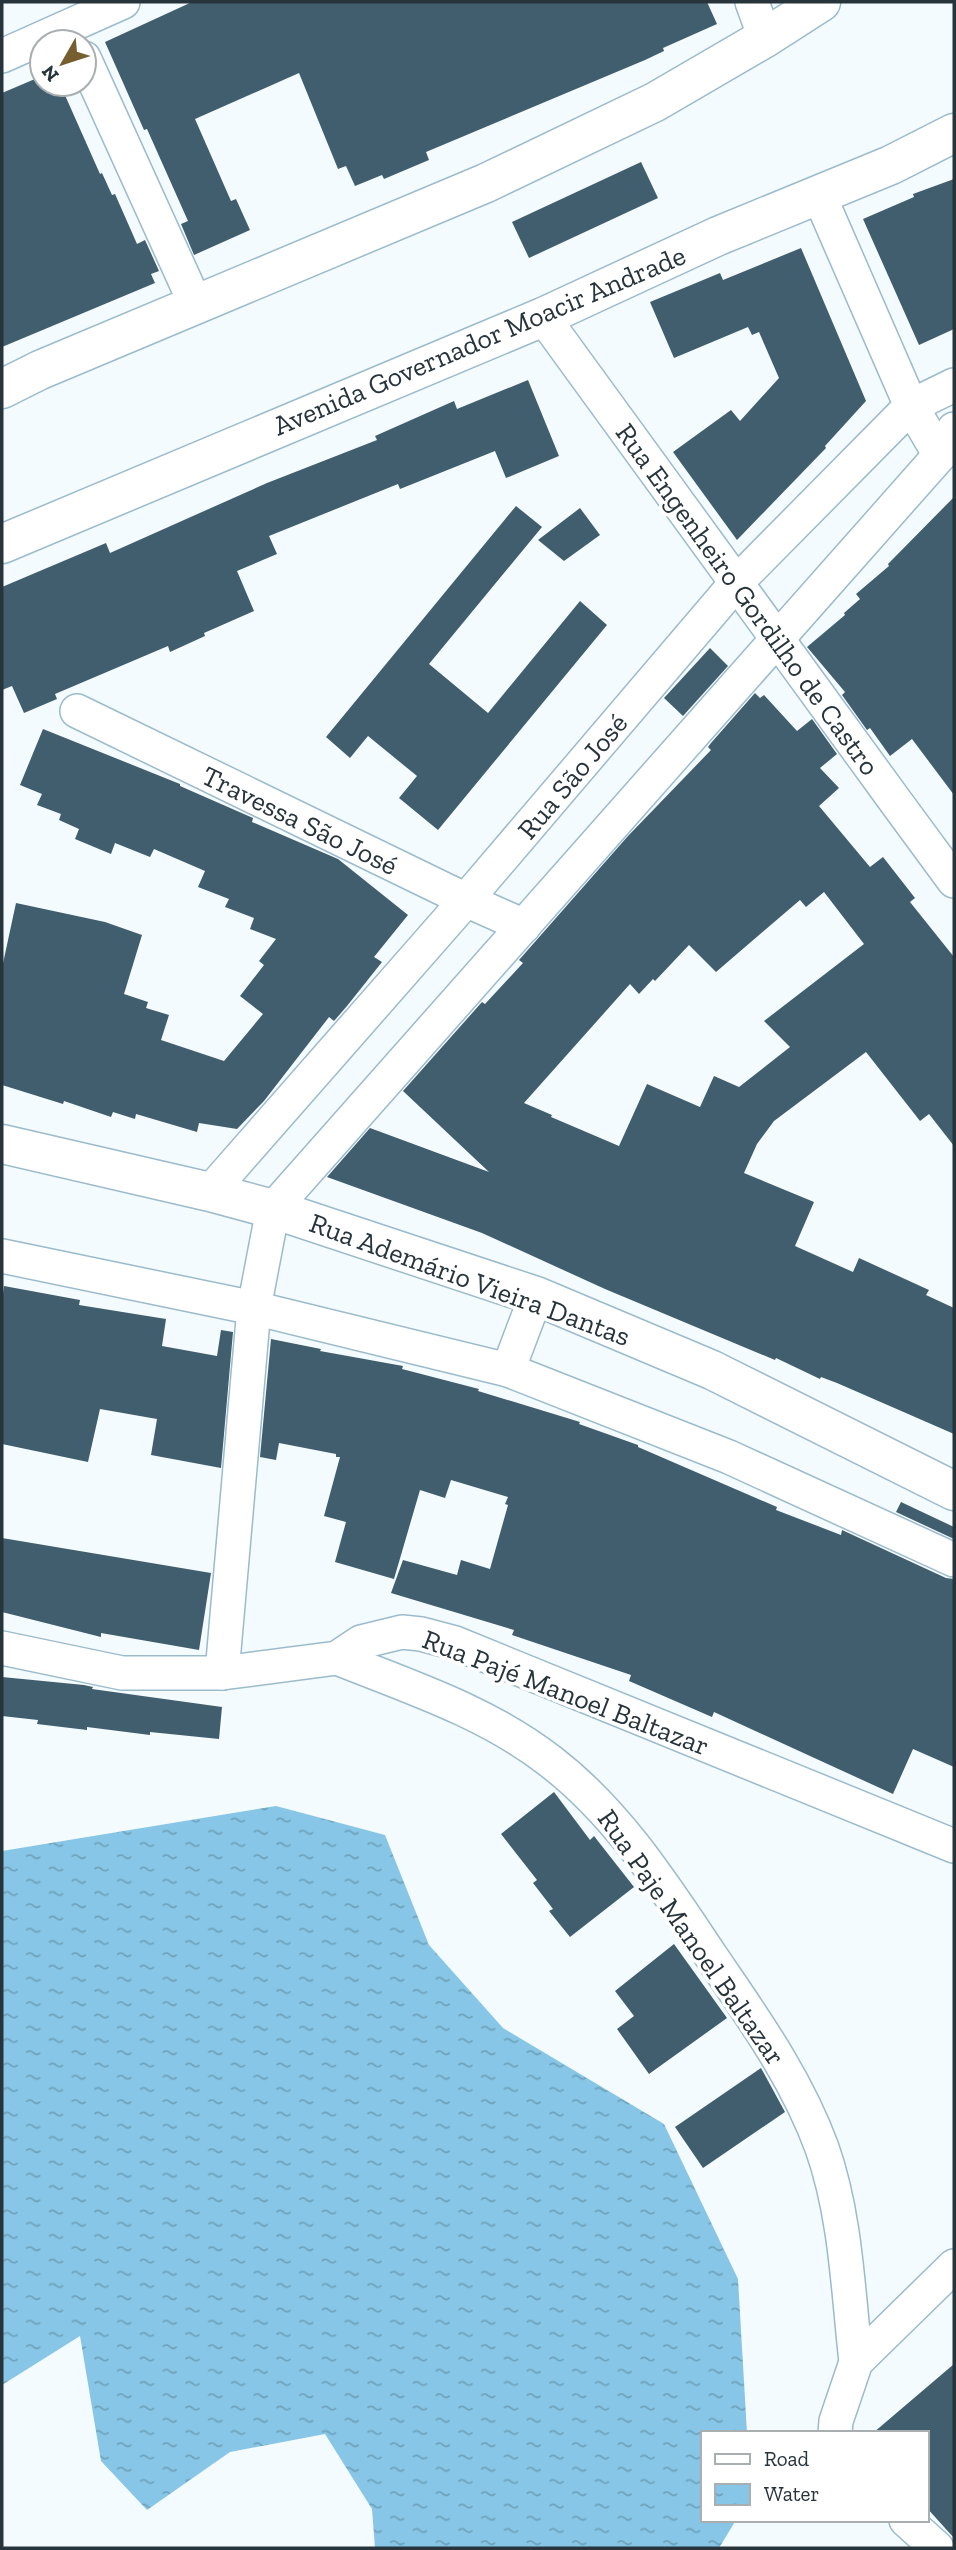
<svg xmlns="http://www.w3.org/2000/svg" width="956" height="2550" font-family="'Zilla Slab',serif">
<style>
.water{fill:url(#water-ripples)}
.building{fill:#405e6d;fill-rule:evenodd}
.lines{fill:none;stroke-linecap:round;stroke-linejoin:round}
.minor-casing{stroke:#9bbbcd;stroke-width:36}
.tertiary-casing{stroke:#9bbbcd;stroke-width:41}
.secondary-casing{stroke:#9bbbcd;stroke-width:41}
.minor{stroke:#fff;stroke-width:33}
.tertiary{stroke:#fff;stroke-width:38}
.secondary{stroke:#fff;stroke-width:38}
.labels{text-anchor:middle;stroke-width:7;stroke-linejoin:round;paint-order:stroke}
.street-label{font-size:28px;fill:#27343b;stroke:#fff}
</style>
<defs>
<pattern id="water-ripples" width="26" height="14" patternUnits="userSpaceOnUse" patternTransform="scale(1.75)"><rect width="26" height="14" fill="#87c6e6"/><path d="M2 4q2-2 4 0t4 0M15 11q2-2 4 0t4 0" fill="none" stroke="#6ea2bc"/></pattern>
</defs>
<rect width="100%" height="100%" fill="#f4fbfe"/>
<polygon class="water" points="276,1806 385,1835 429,1945 503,2028 664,2124 738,2279 747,2433 702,2433 702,2520 736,2520 719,2548 375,2548 372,2509 325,2434 230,2452 147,2510 101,2461 80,2336 2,2385 2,1851"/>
<g class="building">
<polygon points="192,2 707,2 717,24 663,48 664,51 645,60 426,152 429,160 384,179 382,175 355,186 346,166 338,169 299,73 195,119 231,201 236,199 250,230 194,255 181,224 188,221 147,129 144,130 105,42"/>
<polygon points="42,76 42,84 60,84 100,174 102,173 112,195 115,194 137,244 145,240 159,271 151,274 155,283 2,347 2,93"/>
<polygon points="641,162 658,198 529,258 512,222"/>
<polygon points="954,179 954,329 919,345 863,219 914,197 913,194"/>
<polygon points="801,248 866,401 825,446 826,448 737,540 673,452 731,410 740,421 779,378 759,332 752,335 748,327 674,358 650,302 720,273 723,280"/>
<polygon points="528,380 559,456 506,478 495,451 400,489 398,484 269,536 277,554 237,571 254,611 204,633 205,636 170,652 168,646 55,694 57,699 24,713 12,686 2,690 2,587 106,543 110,553 267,483 377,440 375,436 454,401 457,409"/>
<polygon points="954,497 954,795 912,739 890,756 870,728 867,730 842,695 845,692 807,647 845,615 844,613 860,599 856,594 889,566 888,564"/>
<polygon points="516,506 542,527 429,664 488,713 580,601 607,625 438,830 399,798 417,776 368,736 350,758 326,737"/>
<polygon points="580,508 600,535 564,561 538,540"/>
<polygon points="710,648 728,666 683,716 664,698"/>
<path d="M755,693L760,698L764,695L797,731L812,719L837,754L820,768L839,788L819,806L870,867L883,857L915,898L910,902L954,957V1146L929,1114L920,1121L866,1052L774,1121L757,1144L744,1173L814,1202L795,1246L853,1272L859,1258L929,1290L926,1295L954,1308V1434L837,1383L821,1377L820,1379L776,1358L775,1360L605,1289L482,1233L327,1177L370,1128L489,1172L403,1091L482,1002L485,1004L523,963L519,960L628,836L711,750L708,747L711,743ZM824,892L864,944L764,1021L790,1047L739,1087L714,1076L700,1107L647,1084L619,1146L551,1117L552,1115L524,1103L630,984L639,994L653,979L655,981L689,945L716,972L800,900L806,907Z"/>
<polygon points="43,729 180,784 180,786 253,818 252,822 338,859 408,915 374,957 382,962 347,1006 334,1021 329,1017 264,1101 237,1129 199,1123 197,1132 136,1114 135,1119 113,1112 111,1117 64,1101 63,1104 2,1085 2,968 16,903 105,922 142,935 124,994 148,1002 146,1008 169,1015 161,1040 224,1061 263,1014 240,996 264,965 259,961 276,939 250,929 254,918 225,907 229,899 198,887 205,871 154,849 150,857 115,843 111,854 75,839 79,829 59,820 61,814 37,805 42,794 20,785"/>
<polygon points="4,1286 80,1300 79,1305 166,1319 162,1346 217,1356 221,1330 233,1332 221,1468 151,1455 157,1419 100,1409 88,1462 2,1444 2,1301"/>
<polygon points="271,1339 321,1349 320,1351 403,1366 402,1369 479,1389 478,1391 580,1422 579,1424 638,1445 638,1447 777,1507 776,1510 841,1535 842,1530 946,1578 954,1579 954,1767 913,1749 893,1794 714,1712 712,1717 629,1681 631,1675 512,1635 514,1630 391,1593 403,1560 457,1575 461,1560 490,1569 508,1505 505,1504 508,1497 451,1480 445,1498 420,1490 394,1579 335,1562 346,1522 324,1516 340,1457 336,1457 336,1454 279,1443 276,1460 260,1457"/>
<polygon points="901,1502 954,1527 954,1539 896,1512"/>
<polygon points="2,1538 211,1573 199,1650 101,1633 101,1637 2,1612"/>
<polygon points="2,1677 84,1685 93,1687 92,1689 222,1707 219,1739 150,1732 150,1735 87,1727 87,1730 37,1724 38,1720 2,1716"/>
<polygon points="554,1792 590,1840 594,1836 634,1887 570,1937 549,1911 553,1909 533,1883 537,1880 501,1834"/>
<polygon points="674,1944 727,2018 649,2074 617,2029 634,2016 615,1991"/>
<polygon points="761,2068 785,2112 703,2168 675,2127"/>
<polygon points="954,2364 954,2538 926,2507 926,2433 873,2433"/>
</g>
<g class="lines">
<defs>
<g id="minor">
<polyline points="752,2 765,38"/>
<polyline points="2,56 123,2"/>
<polyline points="84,58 196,305"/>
<polyline points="819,195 911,406 940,455"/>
<path d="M543,317C681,505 816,694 954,881"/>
<polyline points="77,711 466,900 524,926"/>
<polyline points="210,1192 466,900 737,582 911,406 954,385"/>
<polyline points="2,1256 254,1308 508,1370 729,1457 954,1560"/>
<polyline points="508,1370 536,1296"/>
<polyline points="2,1648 122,1673 222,1673 337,1658 361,1642 402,1632 421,1634 455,1643 954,1846"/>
<path d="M337,1658C410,1687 487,1712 550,1761C618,1813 664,1886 711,1956C753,2018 796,2077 822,2148C846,2216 848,2291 856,2362"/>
<polyline points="222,1673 254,1308 273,1209 940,455 954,429"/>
<polyline points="835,2433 836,2421 856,2362 954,2266"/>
<polyline points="906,2520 937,2548"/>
</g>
<g id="tertiary">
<polyline points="2,389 40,370 486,183 655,102 765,38 821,2"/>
<polyline points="2,544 543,317 718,236 891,165 954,133"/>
</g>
<polyline id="secondary" points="2,1144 210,1192 273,1209 536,1296 712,1370 954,1491"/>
</defs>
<use href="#minor" class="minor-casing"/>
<use href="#tertiary" class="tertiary-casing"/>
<use href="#secondary" class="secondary-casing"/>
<use href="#minor" class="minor"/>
<use href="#tertiary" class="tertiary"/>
<use href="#secondary" class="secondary"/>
</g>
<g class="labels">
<g class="street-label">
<text transform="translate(479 340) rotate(-23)" y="10">Avenida Governador Moacir Andrade</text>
<text transform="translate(748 599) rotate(54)" y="10">Rua Engenheiro Gordilho de Castro</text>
<text transform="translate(572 776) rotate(-50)" y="10">Rua São José</text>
<text transform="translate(300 820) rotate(26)" y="10">Travessa São José</text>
<text transform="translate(470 1279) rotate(20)" y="10">Rua Ademário Vieira Dantas</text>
<text transform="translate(566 1692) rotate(21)" y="10">Rua Pajé Manoel Baltazar</text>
<text transform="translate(692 1937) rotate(55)" y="10">Rua Paje Manoel Baltazar</text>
</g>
</g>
<rect width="956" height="2550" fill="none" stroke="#27343b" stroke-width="7"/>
<rect x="701" y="2431" width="228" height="91" fill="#ffffff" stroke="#a9aeb1" stroke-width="2"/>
<rect x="715" y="2454" width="35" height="10" fill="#ffffff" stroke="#a9aeb1" stroke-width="2"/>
<text x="764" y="2466" font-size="21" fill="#27343b">Road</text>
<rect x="715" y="2484" width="35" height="21" fill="url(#water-ripples)" stroke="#a9aeb1" stroke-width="2"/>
<text x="764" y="2501" font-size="21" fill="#27343b">Water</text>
<g transform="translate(63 63) rotate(231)"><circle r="33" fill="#ffffff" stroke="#a9aeb1" stroke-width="2"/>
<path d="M0-5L12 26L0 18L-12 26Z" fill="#765e2f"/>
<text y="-10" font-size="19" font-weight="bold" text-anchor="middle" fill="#27343b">N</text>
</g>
</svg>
